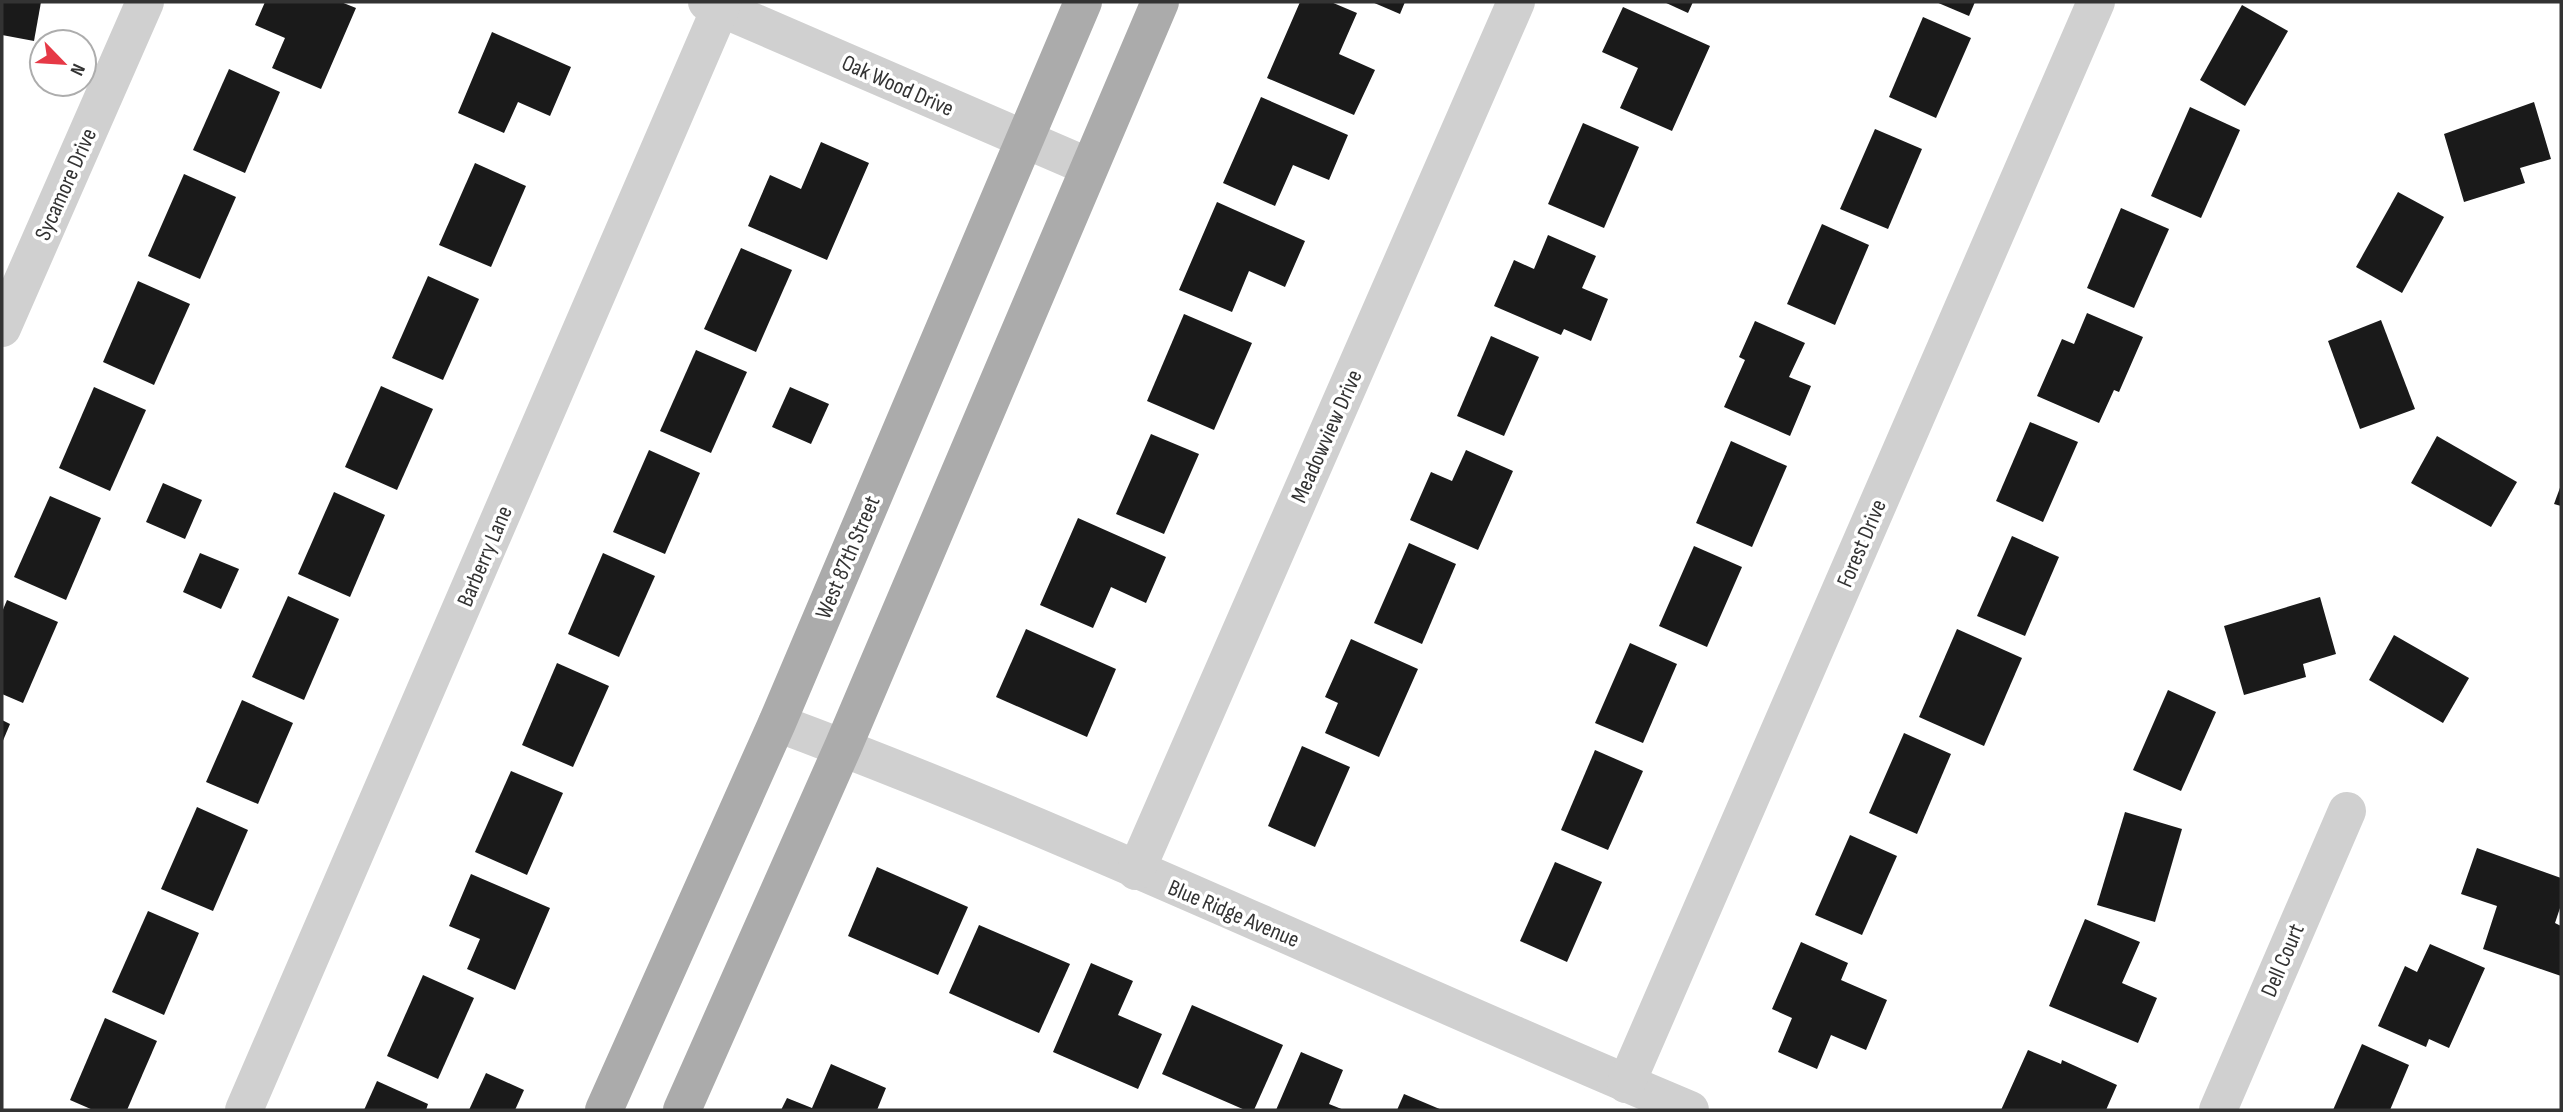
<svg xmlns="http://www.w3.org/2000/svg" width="2563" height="1112" font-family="'Sofia Sans Condensed',sans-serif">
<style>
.building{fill:#1a1a1a}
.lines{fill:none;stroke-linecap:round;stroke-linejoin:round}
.minor{stroke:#d0d0d0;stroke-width:38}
.major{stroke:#ababab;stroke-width:38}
.labels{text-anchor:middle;stroke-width:7;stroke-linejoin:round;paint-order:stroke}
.street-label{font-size:23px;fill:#333;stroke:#fff}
</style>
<rect width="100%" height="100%" fill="#fff"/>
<g class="building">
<polygon points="2,2 41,2 34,41 2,35"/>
<polygon points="265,2 341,2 356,8 321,89 272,68 285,38 255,25"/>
<polygon points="1300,2 1331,2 1357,13 1339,54 1375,70 1354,115 1267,78"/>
<polygon points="1372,2 1405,2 1400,14"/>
<polygon points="1664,2 1693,2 1688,13"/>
<polygon points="1936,2 1975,2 1969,16"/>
<polygon points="2242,5 2288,31 2245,106 2200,80"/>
<polygon points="1623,7 1710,46 1672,131 1620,108 1638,68 1602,52"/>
<polygon points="1923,17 1971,38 1936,118 1889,97"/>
<polygon points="492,32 571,67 550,116 518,102 504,133 458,113"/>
<polygon points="229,69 280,92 245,173 193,150"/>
<polygon points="1261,97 1348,135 1329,180 1293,165 1275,206 1223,183"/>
<polygon points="2534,102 2551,159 2520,168 2525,183 2464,202 2444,134"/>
<polygon points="2190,107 2240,130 2201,218 2151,196"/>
<polygon points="1583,123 1639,147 1604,228 1548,204"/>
<polygon points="1875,129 1922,149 1888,229 1840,209"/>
<polygon points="821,142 869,163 827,260 748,226 770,175 801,189"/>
<polygon points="475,163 526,186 491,267 439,245"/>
<polygon points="184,174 236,197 200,279 148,256"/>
<polygon points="2398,192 2444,217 2402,293 2356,267"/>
<polygon points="1217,202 1305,241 1285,287 1249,271 1232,312 1179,290"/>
<polygon points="2121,208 2169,229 2134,308 2087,288"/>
<polygon points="1822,224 1869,245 1835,325 1787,304"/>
<polygon points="1548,235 1596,256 1582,288 1608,299 1591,341 1564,329 1561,335 1494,306 1514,260 1534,269"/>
<polygon points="741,248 792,270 756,352 704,329"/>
<polygon points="428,276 479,299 443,380 392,358"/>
<polygon points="138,281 190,304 154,385 103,362"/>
<polygon points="2087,313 2143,337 2119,392 2114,390 2099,423 2037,396 2062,339 2074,344"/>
<polygon points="1184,314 1252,343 1214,430 1147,401"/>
<polygon points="2381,320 2415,409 2360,429 2328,341"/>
<polygon points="1755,321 1805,343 1789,377 1811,386 1790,436 1724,407 1745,360 1739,357"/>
<polygon points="1491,336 1539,357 1504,436 1457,416"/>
<polygon points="696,350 747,372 711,453 660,431"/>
<polygon points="381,386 433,409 397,490 345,467"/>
<polygon points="94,387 146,410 110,491 59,468"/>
<polygon points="790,387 829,404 811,444 772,427"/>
<polygon points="2030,422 2078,442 2043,522 1996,501"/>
<polygon points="1151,434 1199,454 1164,534 1116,514"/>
<polygon points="2437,436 2517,482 2491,527 2411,483"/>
<polygon points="1731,441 1787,466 1752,547 1696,523"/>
<polygon points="649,450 700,473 665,554 613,532"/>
<polygon points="1466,450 1513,471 1478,550 1410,520 1431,472 1452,481"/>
<polygon points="163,483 202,500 185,539 146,522"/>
<polygon points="2561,485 2561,506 2554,504"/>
<polygon points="334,492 385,515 350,597 298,574"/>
<polygon points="50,496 101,518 66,600 14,577"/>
<polygon points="1078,518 1166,557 1146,603 1111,587 1093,628 1040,605"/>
<polygon points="2012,536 2059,557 2025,636 1977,616"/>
<polygon points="1409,543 1456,564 1422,644 1374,623"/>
<polygon points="1694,546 1742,567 1707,647 1659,626"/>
<polygon points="200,553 239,569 221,609 183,592"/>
<polygon points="603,553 655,576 619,657 568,634"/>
<polygon points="288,596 339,619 304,700 252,677"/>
<polygon points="2320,597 2336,654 2303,664 2306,677 2244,695 2224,626"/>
<polygon points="7,600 58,622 23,703 2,694 2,612"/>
<polygon points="1026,629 1116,669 1087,737 996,697"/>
<polygon points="1957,629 2022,658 1984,746 1919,717"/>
<polygon points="2394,635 2469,678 2443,723 2369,680"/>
<polygon points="1351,639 1418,669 1379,757 1325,733 1338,703 1325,697"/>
<polygon points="1630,643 1677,664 1643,743 1595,723"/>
<polygon points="557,663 609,686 573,767 522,745"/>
<polygon points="2168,690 2216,712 2181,791 2133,770"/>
<polygon points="242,700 293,723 258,804 206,782"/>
<polygon points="2,720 10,724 2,743"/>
<polygon points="1904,733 1951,754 1917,834 1869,813"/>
<polygon points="1302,746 1350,767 1315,847 1268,826"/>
<polygon points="1595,750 1643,771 1608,850 1561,830"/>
<polygon points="511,771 563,793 527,875 475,852"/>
<polygon points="197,807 248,830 213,911 161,889"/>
<polygon points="2125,812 2182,829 2155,922 2097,905"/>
<polygon points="1850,835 1897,856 1862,935 1815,915"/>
<polygon points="2477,848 2561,878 2561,905 2555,923 2561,926 2561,976 2483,949 2497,906 2461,894"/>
<polygon points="1555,862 1602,882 1567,962 1520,941"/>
<polygon points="877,867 968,907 938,975 848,936"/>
<polygon points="471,874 550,908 515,990 467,969 480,939 449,926"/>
<polygon points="148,911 199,933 164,1015 112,992"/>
<polygon points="2085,919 2140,942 2122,983 2157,998 2138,1043 2049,1006"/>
<polygon points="979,925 1070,964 1039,1033 949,993"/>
<polygon points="1801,942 1848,963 1841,980 1887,1000 1866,1050 1831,1035 1817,1069 1778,1052 1792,1018 1772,1009"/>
<polygon points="2430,944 2485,968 2449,1048 2429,1039 2426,1047 2378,1026 2405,966 2417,972"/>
<polygon points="1091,963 1133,981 1118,1015 1162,1034 1138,1089 1053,1052"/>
<polygon points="423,975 474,998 438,1079 387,1056"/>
<polygon points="1192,1005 1283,1045 1254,1110 1245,1110 1162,1074"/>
<polygon points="105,1018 157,1041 127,1110 93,1110 70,1100"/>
<polygon points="2362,1044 2409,1065 2390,1110 2333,1110"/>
<polygon points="2028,1050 2061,1064 2062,1060 2117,1085 2106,1110 2001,1110"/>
<polygon points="1301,1052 1343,1070 1329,1104 1344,1110 1276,1110"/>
<polygon points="831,1064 886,1088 877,1110 781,1110 787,1098 812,1108"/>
<polygon points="486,1073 524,1090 515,1110 469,1110"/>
<polygon points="377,1081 428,1104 426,1110 364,1110"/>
<polygon points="1404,1094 1442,1110 1397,1110"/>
</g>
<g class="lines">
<g class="minor">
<polyline points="707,2 1089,167"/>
<polyline points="2,328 145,2"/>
<path d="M777,723C1086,838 1385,983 1690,1110"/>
<polyline points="1136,871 1516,2"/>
<polyline points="1626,1084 2096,2"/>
<polyline points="244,1110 723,2"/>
<polyline points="2218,1110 2347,811"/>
</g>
<g class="major">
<polyline points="604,1110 777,723 1083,2"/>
<polyline points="682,1110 843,747 1160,2"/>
</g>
</g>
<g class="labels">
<g class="street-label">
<text transform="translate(898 85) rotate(24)" y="8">Oak Wood Drive</text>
<text transform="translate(65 184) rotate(-66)" y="8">Sycamore Drive</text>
<text transform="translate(1326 436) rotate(-66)" y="8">Meadowview Drive</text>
<text transform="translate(1861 543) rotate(-67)" y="8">Forest Drive</text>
<text transform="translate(484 556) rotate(-67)" y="8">Barberry Lane</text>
<text transform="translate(847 557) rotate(-67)" y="8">West 87th Street</text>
<text transform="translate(1234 913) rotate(23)" y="8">Blue Ridge Avenue</text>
<text transform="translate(2282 960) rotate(-67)" y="8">Dell Court</text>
</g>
</g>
<rect width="2563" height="1112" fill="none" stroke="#333333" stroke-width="7"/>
<g transform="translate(63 63) rotate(115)"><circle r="33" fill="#ffffff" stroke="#adadad" stroke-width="2"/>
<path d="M0-5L12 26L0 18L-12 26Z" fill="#e63946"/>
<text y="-10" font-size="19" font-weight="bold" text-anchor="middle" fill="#333333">N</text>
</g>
</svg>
